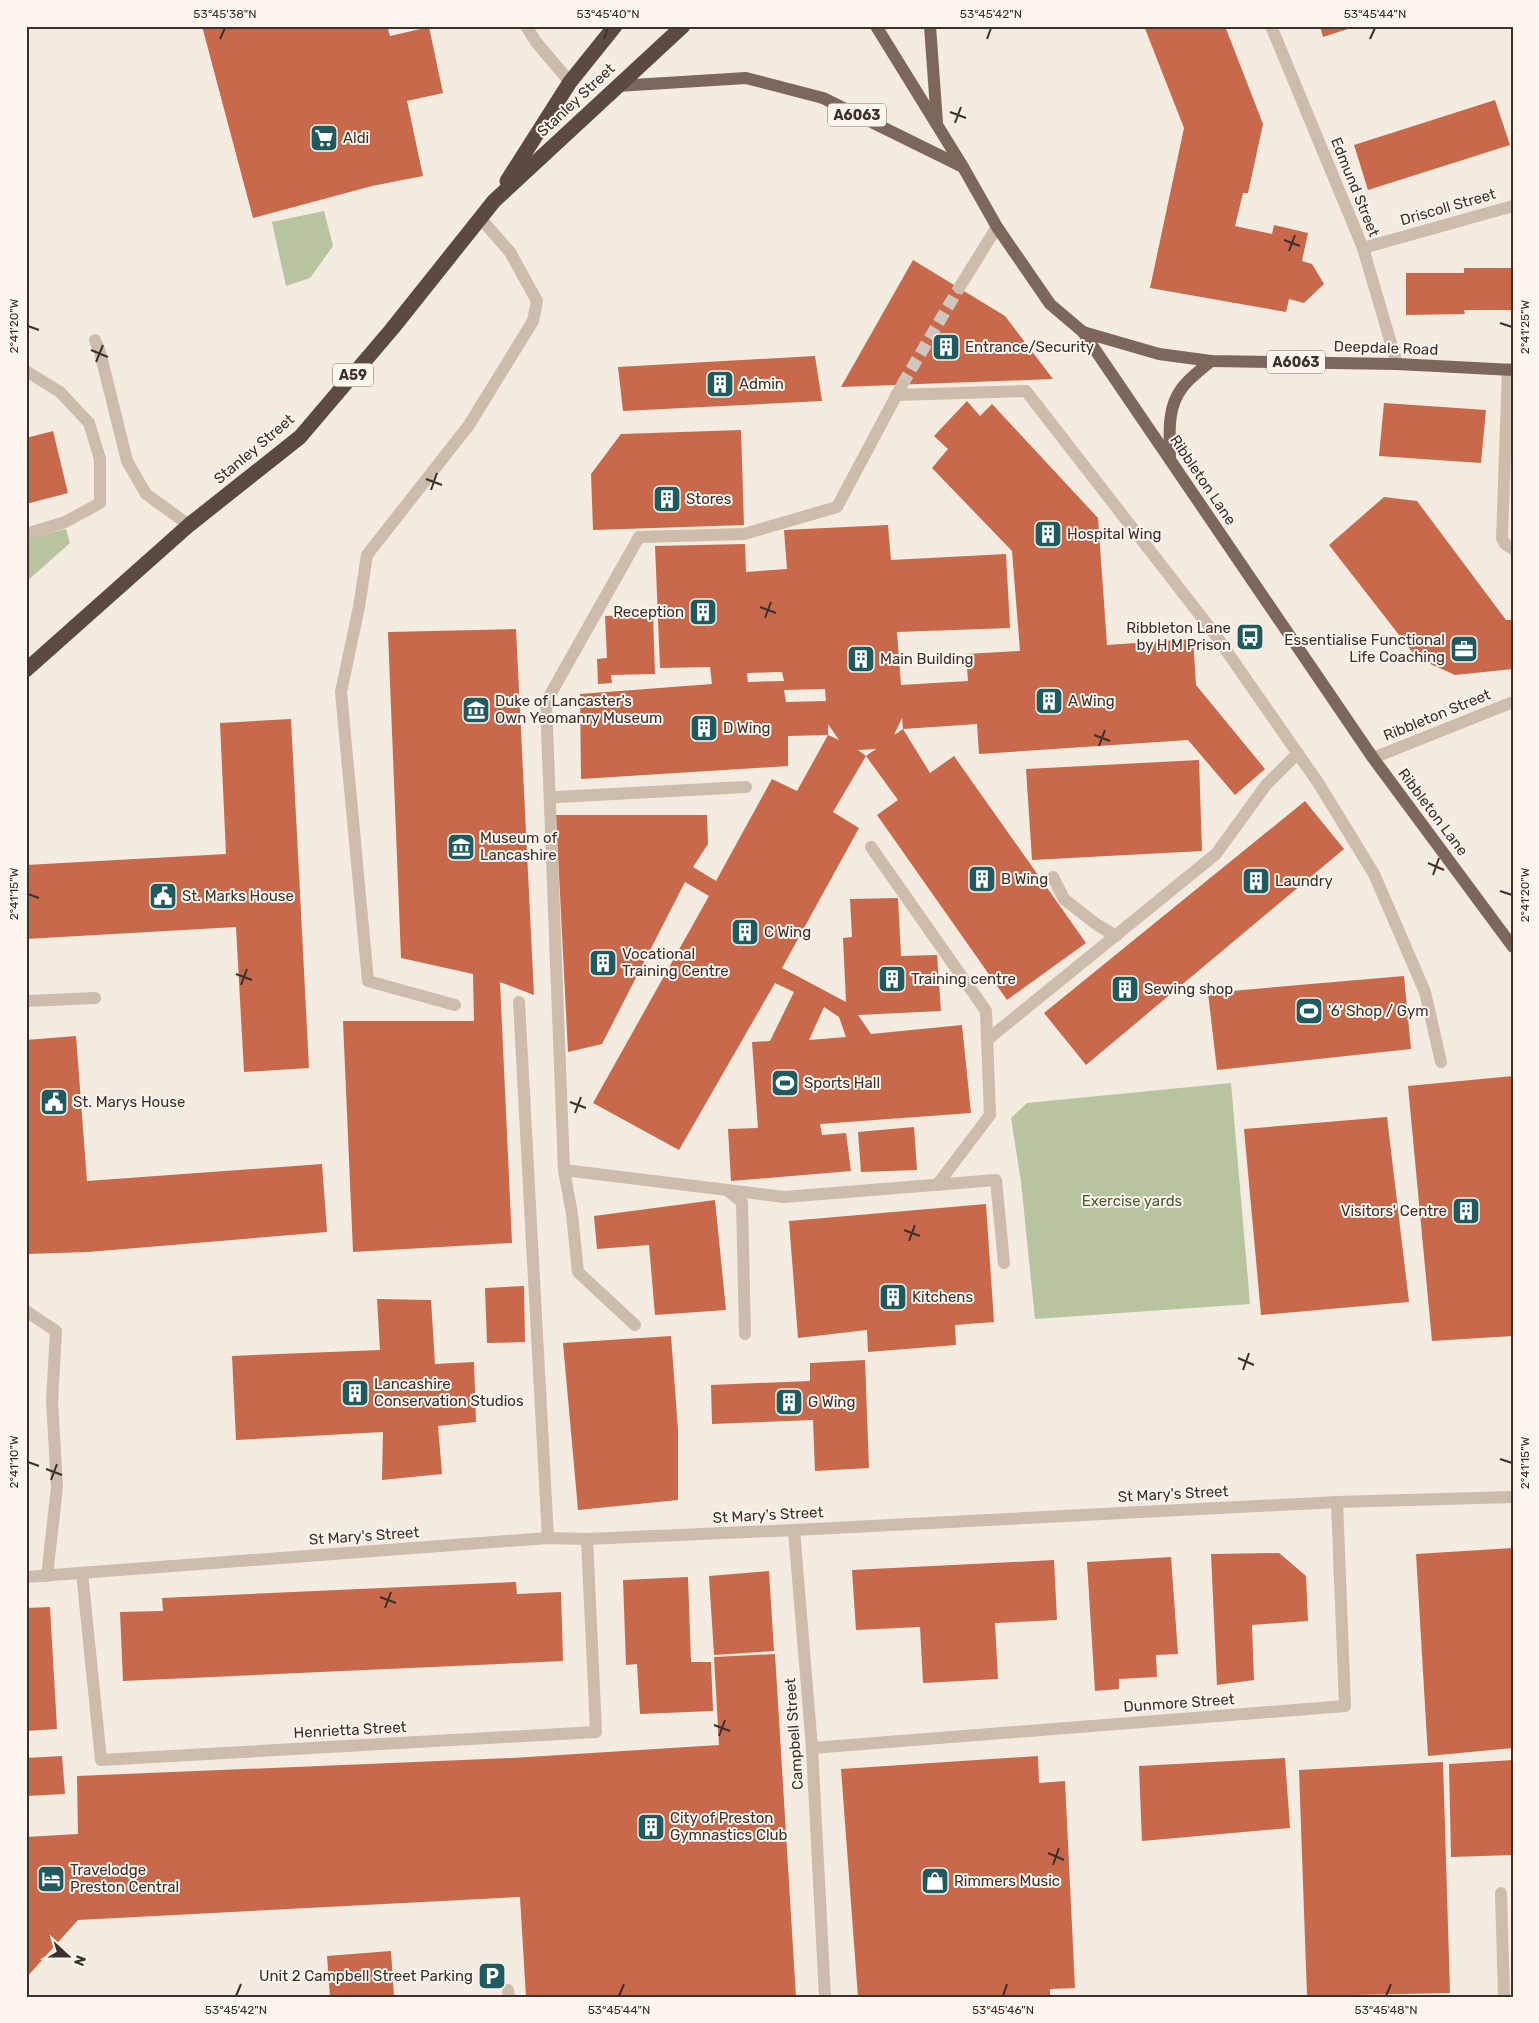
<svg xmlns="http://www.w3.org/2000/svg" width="1539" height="2023" font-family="Rubik,sans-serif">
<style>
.green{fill:#b8c4a0}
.building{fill:#c8694b;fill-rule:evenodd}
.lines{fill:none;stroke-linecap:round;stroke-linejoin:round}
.minor-tunnel{stroke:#cfc6bd;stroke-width:12;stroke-dasharray:12 6;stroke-linecap:butt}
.minor{stroke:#cdbbac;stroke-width:12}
.major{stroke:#7d675c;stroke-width:12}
.highway{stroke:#5c4a42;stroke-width:15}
.ticks{fill:none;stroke:#3b302b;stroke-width:2}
.labels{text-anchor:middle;stroke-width:4;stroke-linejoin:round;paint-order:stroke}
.shield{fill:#fbf5ee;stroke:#756b66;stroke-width:1}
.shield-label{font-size:14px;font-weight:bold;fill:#3b302b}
.street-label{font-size:15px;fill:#3b302b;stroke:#fbf5ee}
.poi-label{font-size:15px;fill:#3b302b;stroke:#fbf5ee;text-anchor:start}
.park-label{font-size:15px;fill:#4a5a2e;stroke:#fbf5ee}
.neatline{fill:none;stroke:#3b302b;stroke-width:2}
.ticks-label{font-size:12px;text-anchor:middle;fill:#3b302b}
</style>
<rect width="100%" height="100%" fill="#f4ebe1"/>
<g class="green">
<polygon points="324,211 333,246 310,278 286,286 272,222"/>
<polygon points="66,529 70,543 26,582 26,539"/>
<polygon points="1231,1083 1250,1304 1035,1319 1021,1182 1011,1118 1027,1103"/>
</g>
<g class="building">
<polygon points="202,26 387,26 390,36 429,27 443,93 407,101 423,176 372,186 253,218"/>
<polygon points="1144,26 1225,26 1263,124 1248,193 1243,193 1235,226 1272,234 1274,225 1308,233 1302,261 1312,264 1324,284 1304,303 1289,299 1286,312 1150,288 1184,128"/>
<polygon points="1320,26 1354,26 1354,27 1323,37"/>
<polygon points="1495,100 1510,145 1368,190 1354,145"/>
<polygon points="913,260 1005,316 1053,379 841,387"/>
<polygon points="1464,268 1513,268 1513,310 1464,310 1465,314 1406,315 1406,273 1464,273"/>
<polygon points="815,356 822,401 623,411 618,367"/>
<path d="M967,401L980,416L992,404L1098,518L1107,645L1193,639L1196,685L1265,769L1235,795L1188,740L979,754L977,724L903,729L930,773L954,756L1086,943L1007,1000L877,815L898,800L866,756L833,812L859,828L782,968L846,1002L843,938L852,937L850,899L898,898L901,956L937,955L941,1011L858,1015L871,1034L962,1025L971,1113L820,1124L822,1135L846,1133L851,1171L731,1181L728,1129L758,1128L752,1042L770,1041L794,992L775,983L679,1150L593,1103L709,896L685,882L602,1044L568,1052L556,815H707L708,844L693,867L716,881L772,779L797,791L828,735L788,736V766L581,779L580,694L712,684L710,667L660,668L655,546L745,544L746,572L787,569L784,530L888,525L891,560L1006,554L1010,628L897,632L901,685L968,681L966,654L1020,651L1012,551L932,468L948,449L934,436ZM782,672L784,681L748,682L747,673ZM825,689L826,701L786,702L784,690ZM902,718L903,729L894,735ZM828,724L839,740L828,735ZM876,749L866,756L858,750ZM824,1007L839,1017L846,1037L809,1040Z"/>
<polygon points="1384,403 1486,410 1481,463 1379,456"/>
<polygon points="741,430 744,525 593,530 591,474 621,434"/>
<polygon points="53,431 68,493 26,504 26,438"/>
<polygon points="1384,497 1417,501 1506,620 1513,620 1513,669 1455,675 1417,658 1329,545"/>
<polygon points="653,614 655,674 611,675 612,683 598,684 597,659 607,658 605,616"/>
<polygon points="516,629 534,995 500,982 512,1243 353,1252 343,1021 474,1021 473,974 401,958 388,632"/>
<polygon points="291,719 309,1068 244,1072 236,927 26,939 26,865 226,854 220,723"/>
<polygon points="1199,760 1202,851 1032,860 1026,769"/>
<polygon points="1305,801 1344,849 1086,1065 1044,1013"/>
<polygon points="1404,976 1411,1049 1217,1070 1208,993"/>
<polygon points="76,1036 87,1181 322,1164 327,1232 88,1252 26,1254 26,1040"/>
<polygon points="1513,1076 1513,1336 1432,1341 1408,1086"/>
<polygon points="1387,1117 1409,1302 1261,1315 1244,1129"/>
<polygon points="914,1127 917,1170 861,1172 858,1132"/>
<polygon points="715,1200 726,1310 655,1315 649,1245 597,1249 594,1216"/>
<polygon points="986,1204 994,1322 955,1325 956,1345 868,1352 867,1330 798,1338 789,1221"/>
<polygon points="524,1286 525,1342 487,1343 485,1288"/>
<polygon points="377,1299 431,1300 435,1364 474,1362 476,1422 438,1426 442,1474 382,1480 383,1432 236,1440 232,1356 380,1350"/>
<polygon points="671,1336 678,1429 678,1500 578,1510 563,1343"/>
<polygon points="865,1360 869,1468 815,1471 813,1420 712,1424 711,1385 810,1381 810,1363"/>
<polygon points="1513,1548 1513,1748 1428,1756 1416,1554"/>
<polygon points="1279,1553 1306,1576 1308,1621 1252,1625 1254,1680 1217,1685 1211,1554"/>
<polygon points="1171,1557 1178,1654 1156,1655 1157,1677 1119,1679 1119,1689 1095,1691 1087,1562"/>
<polygon points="1054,1560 1057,1620 995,1623 998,1679 923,1683 920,1627 856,1630 852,1570"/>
<polygon points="769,1571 774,1651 714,1655 709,1576"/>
<polygon points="688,1577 691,1662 711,1662 713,1711 640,1714 637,1664 626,1665 623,1580"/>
<polygon points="516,1582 517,1594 561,1592 563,1661 123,1681 120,1612 163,1611 162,1598"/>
<polygon points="50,1607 57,1729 26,1731 26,1608"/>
<polygon points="775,1654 796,1997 526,1997 520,1897 78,1920 26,1978 26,1837 78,1834 77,1776 512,1758 719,1745 714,1657"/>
<polygon points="62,1756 65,1794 26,1796 26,1758"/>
<polygon points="1038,1756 1039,1783 1065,1781 1075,1988 1050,1989 1050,1997 858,1997 841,1769"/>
<polygon points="1285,1758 1290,1828 1142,1841 1139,1766"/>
<polygon points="1513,1760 1513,1855 1451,1857 1449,1764"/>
<polygon points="1443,1762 1450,1993 1307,1996 1299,1770"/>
<polygon points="391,1951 394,1997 330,1997 327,1956"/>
</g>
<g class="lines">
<polyline class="minor-tunnel" points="902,385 959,288"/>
<g class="minor">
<polyline points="526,26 536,42 570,82"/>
<polyline points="1271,26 1363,248 1397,364"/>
<polyline points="1363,248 1513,206"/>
<polyline points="959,288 997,227"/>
<polyline points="95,340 100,352 127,461 146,494 189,525"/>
<polyline points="1508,369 1502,538 1505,544 1513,549"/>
<polyline points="26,371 60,392 89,423 100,459 100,503 65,522 26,534"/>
<polyline points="902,385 837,507 744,534 639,537 546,702 564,1170 784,1197 996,1180 1004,1263"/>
<polyline points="896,395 1026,391 1214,633 1319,784 1374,874 1425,992 1441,1062"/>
<polyline points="1373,758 1513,702"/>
<polyline points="550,799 557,797 746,787"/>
<polyline points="871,847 986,1011 990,1115 937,1185"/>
<polyline points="1053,877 1064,899 1096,924 1116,936"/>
<polyline points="26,1001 95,998"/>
<polyline points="519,1002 548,1538"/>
<polyline points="455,1005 368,981 341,692 359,607 367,555 469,425 533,321 537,301 510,252 480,218"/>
<polyline points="987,1040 1216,854 1266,785 1298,753"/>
<polyline points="564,1170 572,1214 578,1272 635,1325"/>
<polyline points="727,1190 742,1202 745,1334"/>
<polyline points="26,1311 56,1331 52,1401 57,1487 47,1576"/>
<polyline points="794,1530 812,1748 825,1997"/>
<polyline points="82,1573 101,1760 596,1732 587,1539"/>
<polyline points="26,1577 548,1538 587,1539 794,1530 1337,1502 1513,1497"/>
<polyline points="812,1748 1345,1706 1337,1502"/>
<polyline points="1501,1893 1504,1997"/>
<polyline points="508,1990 509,1997"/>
</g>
<g class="major">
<polyline points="876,26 963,167 997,227 1050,304 1083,332 1373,758 1513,947"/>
<polyline points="930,26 937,123"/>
<polyline points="617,86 746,78 823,98 963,167"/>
<polyline points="1083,332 1159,354 1211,361 1397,364 1513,370"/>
<path d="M1170,460C1170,436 1166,409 1182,388C1189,378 1202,369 1211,361"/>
</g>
<g class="highway">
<polyline points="507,181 570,82 615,26"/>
<polyline points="26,670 189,525 300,437 392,329 494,201 683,26"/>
</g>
</g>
<path class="ticks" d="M220,39L225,28M604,39L608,28M987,39L991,28M1370,39L1375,28M950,112L966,118M955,123L961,107M1284,240L1300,246M1289,251L1295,235M1500,323L1512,327M28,326L39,330M91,350L108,357M96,362L103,345M426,479L442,485M431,490L437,473M760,607L776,613M765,618L771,602M1094,735L1110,741M1099,746L1105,730M1428,863L1444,870M1433,875L1439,858M1500,891L1512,895M28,894L39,898M236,974L252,980M241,985L247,969M570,1102L586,1108M575,1113L581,1097M904,1230L920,1236M909,1241L915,1225M1238,1358L1254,1365M1243,1370L1249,1353M1500,1459L1512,1463M28,1462L39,1466M46,1469L62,1475M51,1480L57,1464M380,1597L396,1603M385,1608L391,1592M714,1725L730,1731M719,1736L725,1720M1048,1853L1064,1860M1053,1865L1059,1848M236,1996L241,1984M619,1996L624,1984M1003,1996L1007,1984M1386,1996L1391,1984"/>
<defs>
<symbol id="supermarket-square" viewBox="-11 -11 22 22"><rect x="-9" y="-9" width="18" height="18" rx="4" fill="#1f5a5e" stroke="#fbf5ee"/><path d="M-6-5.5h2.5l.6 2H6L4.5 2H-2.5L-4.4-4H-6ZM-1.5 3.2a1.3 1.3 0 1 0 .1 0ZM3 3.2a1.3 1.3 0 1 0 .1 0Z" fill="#fff"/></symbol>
<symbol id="building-square" viewBox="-11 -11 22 22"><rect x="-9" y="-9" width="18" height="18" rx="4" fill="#1f5a5e" stroke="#fbf5ee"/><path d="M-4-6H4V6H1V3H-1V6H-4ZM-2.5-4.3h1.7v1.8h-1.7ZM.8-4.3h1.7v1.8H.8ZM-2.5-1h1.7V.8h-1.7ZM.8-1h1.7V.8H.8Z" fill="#fff"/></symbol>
<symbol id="bus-square" viewBox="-11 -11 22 22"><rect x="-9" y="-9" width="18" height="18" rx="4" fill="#1f5a5e" stroke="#fbf5ee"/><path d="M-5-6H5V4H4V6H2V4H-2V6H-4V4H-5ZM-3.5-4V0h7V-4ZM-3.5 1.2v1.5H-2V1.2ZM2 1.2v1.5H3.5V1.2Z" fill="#fff"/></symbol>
<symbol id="office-square" viewBox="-11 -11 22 22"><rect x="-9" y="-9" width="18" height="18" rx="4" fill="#1f5a5e" stroke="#fbf5ee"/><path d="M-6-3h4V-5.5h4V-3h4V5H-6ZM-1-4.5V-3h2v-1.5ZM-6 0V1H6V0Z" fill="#fff"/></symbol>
<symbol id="museum-square" viewBox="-11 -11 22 22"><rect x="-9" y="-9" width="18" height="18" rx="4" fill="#1f5a5e" stroke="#fbf5ee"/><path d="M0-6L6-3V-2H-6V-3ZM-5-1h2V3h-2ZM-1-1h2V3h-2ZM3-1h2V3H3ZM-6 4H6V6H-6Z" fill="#fff"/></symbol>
<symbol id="civic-square" viewBox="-11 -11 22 22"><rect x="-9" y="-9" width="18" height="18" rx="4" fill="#1f5a5e" stroke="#fbf5ee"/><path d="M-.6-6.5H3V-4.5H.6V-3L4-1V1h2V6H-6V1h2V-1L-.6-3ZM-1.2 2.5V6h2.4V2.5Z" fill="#fff"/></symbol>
<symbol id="stadium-square" viewBox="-11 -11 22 22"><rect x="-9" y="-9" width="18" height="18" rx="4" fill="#1f5a5e" stroke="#fbf5ee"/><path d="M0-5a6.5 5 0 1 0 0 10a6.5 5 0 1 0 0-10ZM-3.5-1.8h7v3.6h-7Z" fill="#fff"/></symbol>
<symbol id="hotel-square" viewBox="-11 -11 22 22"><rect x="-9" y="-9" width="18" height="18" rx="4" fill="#1f5a5e" stroke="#fbf5ee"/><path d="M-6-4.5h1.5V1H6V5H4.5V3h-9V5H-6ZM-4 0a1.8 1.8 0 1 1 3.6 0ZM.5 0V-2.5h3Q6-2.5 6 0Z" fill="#fff"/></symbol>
<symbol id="shop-square" viewBox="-11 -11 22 22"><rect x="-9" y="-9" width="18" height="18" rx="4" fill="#1f5a5e" stroke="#fbf5ee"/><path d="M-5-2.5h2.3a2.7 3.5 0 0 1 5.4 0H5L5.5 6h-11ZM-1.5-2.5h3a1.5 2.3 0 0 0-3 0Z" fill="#fff"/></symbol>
<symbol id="parking-square" viewBox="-11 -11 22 22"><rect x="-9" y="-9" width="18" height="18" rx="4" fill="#1f5a5e" stroke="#fbf5ee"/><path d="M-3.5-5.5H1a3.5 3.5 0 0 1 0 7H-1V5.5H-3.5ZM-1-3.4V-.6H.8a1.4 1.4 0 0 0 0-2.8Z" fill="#fff"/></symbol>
</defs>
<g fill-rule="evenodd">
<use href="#supermarket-square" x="308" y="122" width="32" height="32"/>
<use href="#building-square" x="930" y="331" width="32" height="32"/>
<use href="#building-square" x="704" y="368" width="32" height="32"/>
<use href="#building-square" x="651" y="483" width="32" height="32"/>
<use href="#building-square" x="1032" y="518" width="32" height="32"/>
<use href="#building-square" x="687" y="596" width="32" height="32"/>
<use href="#bus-square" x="1234" y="621" width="32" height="32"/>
<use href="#office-square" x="1448" y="633" width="32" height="32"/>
<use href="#building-square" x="845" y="643" width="32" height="32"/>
<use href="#building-square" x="1033" y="685" width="32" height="32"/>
<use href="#museum-square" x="460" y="694" width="32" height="32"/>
<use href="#building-square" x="688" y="712" width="32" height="32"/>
<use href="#museum-square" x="445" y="831" width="32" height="32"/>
<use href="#building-square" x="966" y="863" width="32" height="32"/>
<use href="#building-square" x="1240" y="865" width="32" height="32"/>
<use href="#civic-square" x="147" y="880" width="32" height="32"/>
<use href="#building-square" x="729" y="916" width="32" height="32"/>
<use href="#building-square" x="587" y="947" width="32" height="32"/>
<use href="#building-square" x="876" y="963" width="32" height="32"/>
<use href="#building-square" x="1109" y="973" width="32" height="32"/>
<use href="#stadium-square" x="1293" y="995" width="32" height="32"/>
<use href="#stadium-square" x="769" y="1067" width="32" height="32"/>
<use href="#civic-square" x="38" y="1086" width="32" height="32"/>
<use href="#building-square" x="1450" y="1195" width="32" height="32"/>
<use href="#building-square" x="877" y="1281" width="32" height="32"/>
<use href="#building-square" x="339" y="1377" width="32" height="32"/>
<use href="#building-square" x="773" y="1386" width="32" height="32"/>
<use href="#building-square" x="635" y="1811" width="32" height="32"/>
<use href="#hotel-square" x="35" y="1863" width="32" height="32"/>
<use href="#shop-square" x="919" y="1865" width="32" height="32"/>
<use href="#parking-square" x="476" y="1960" width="32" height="32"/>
</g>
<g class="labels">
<g class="shield">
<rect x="828" y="103.5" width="58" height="23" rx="4"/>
<rect x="1267" y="350.5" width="58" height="23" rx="4"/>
<rect x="333" y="363.5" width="40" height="23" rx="4"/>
</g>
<g class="shield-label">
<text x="857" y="120">A6063</text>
<text x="1296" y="367">A6063</text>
<text x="353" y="380">A59</text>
</g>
<g class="street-label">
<text transform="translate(576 100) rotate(-43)" y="5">Stanley Street</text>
<text transform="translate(1355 187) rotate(68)" y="5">Edmund Street</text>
<text transform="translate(1448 207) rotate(-16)" y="5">Driscoll Street</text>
<text transform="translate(1386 348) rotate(2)" y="5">Deepdale Road</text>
<text transform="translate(254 449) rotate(-40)" y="5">Stanley Street</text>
<text transform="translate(1203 480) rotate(56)" y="5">Ribbleton Lane</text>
<text transform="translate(1437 715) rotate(-22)" y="5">Ribbleton Street</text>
<text transform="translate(1433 812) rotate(53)" y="5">Ribbleton Lane</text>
<text transform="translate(1173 1494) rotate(-3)" y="5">St Mary's Street</text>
<text transform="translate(768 1515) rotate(-3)" y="5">St Mary's Street</text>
<text transform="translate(364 1536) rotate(-4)" y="5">St Mary's Street</text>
<text transform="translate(1179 1703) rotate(-4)" y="5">Dunmore Street</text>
<text transform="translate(350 1730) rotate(-3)" y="5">Henrietta Street</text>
<text transform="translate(794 1734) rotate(-94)" y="5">Campbell Street</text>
</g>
<g class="poi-label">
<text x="343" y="143">Aldi</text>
<text x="965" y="352">Entrance/Security</text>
<text x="739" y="389">Admin</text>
<text x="686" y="504">Stores</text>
<text x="1067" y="539">Hospital Wing</text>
<text x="684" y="617" text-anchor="end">Reception</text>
<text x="1231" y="633" text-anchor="end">Ribbleton Lane<tspan x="1231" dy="17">by H M Prison</tspan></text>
<text x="1445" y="645" text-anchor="end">Essentialise Functional<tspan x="1445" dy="17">Life Coaching</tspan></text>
<text x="880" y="664">Main Building</text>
<text x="495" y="706">Duke of Lancaster's<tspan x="495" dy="17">Own Yeomanry Museum</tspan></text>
<text x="1068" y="706">A Wing</text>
<text x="723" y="733">D Wing</text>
<text x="480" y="843">Museum of<tspan x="480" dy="17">Lancashire</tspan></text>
<text x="1001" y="884">B Wing</text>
<text x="1275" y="886">Laundry</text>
<text x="182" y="901">St. Marks House</text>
<text x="764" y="937">C Wing</text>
<text x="622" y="959">Vocational<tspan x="622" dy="17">Training Centre</tspan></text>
<text x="911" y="984">Training centre</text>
<text x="1144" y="994">Sewing shop</text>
<text x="1328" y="1016">'6' Shop / Gym</text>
<text x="804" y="1088">Sports Hall</text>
<text x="73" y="1107">St. Marys House</text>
<text x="1447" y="1216" text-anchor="end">Visitors' Centre</text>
<text x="912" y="1302">Kitchens</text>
<text x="374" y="1389">Lancashire<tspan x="374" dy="17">Conservation Studios</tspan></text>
<text x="808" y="1407">G Wing</text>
<text x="670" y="1823">City of Preston<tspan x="670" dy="17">Gymnastics Club</tspan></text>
<text x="70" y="1875">Travelodge<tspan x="70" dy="17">Preston Central</tspan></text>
<text x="954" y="1886">Rimmers Music</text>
<text x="473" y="1981" text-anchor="end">Unit 2 Campbell Street Parking</text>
</g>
<g class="park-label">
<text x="1132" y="1206">Exercise yards</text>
</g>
</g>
<rect width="1539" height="2023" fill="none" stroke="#fbf5ee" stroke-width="55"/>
<g transform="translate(68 1956) rotate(111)" stroke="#fbf5ee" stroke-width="4" paint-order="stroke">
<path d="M0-4L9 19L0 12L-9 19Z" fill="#3b302b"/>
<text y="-8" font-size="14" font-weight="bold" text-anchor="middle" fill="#3b302b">N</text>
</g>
<rect x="28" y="28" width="1484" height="1968" class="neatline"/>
<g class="ticks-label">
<text x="225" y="18">53°45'38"N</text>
<text x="608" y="18">53°45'40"N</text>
<text x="991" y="18">53°45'42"N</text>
<text x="1375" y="18">53°45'44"N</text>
<text transform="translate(14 326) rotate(-90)" y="4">2°41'20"W</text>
<text transform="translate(1525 327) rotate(-90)" y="4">2°41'25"W</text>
<text transform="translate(14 894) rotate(-90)" y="4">2°41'15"W</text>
<text transform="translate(1525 895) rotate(-90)" y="4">2°41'20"W</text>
<text transform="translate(14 1462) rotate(-90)" y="4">2°41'10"W</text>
<text transform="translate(1525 1463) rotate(-90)" y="4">2°41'15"W</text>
<text x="236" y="2014">53°45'42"N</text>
<text x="619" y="2014">53°45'44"N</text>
<text x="1003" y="2014">53°45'46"N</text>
<text x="1386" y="2014">53°45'48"N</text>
</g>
</svg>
